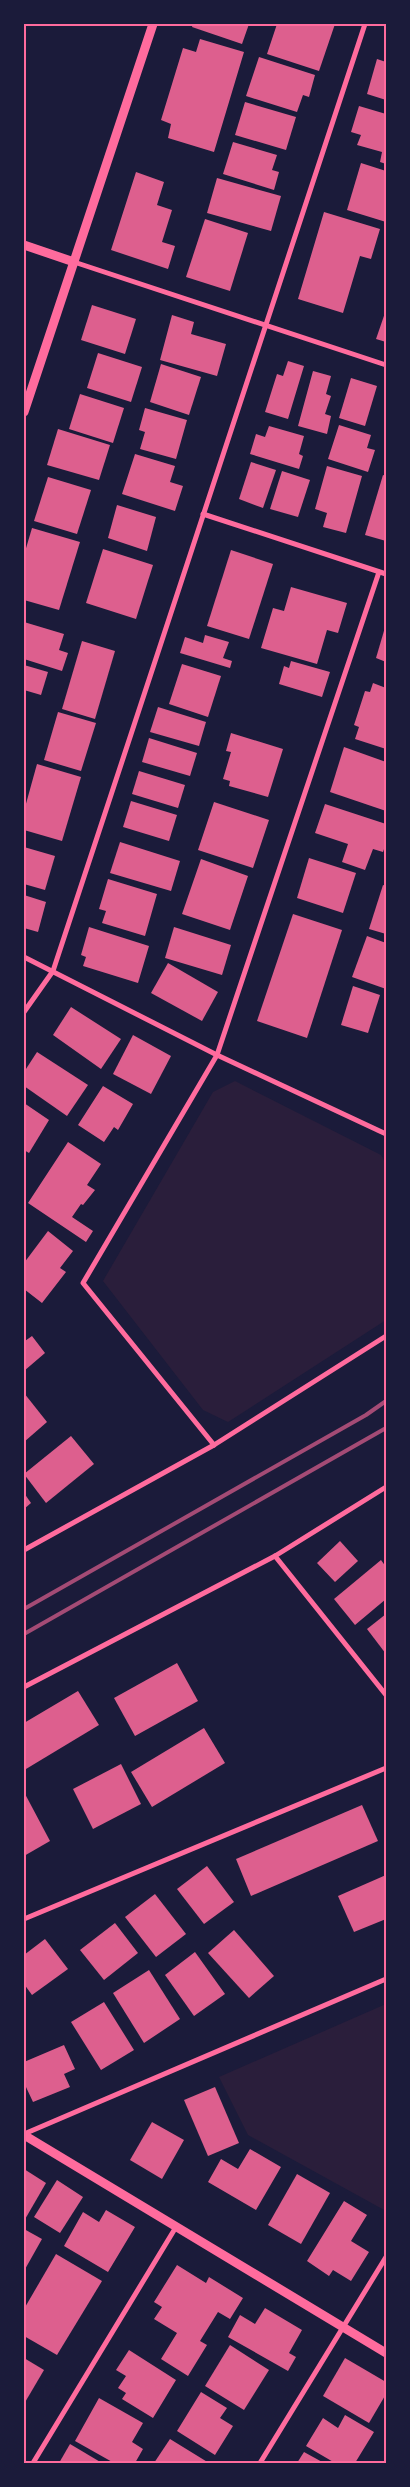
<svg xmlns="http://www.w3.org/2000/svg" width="410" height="2487" font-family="Quicksand,sans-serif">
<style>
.green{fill:#2a1e3b}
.building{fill:#dd5f8e}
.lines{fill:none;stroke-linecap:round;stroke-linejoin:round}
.minor{stroke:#ff6b9d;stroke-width:5}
.tertiary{stroke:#ff6b9d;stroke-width:9}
.rail{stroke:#a44b75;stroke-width:4}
.neatline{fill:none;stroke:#ff6b9d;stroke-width:2}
</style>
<rect width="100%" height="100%" fill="#1b1b3a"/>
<g class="green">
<polygon points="235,1081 381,1155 386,1164 386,1320 228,1422 203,1410 103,1281 213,1092"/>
<polygon points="386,2004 386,2211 248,2135 219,2077"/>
</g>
<g class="building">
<polygon points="193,24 249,24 242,44 192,27"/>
<polygon points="277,24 335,24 319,71 267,54"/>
<polygon points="200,39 244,52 214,152 168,138 171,124 161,120 183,48 196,52"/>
<polygon points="259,57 315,75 309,97 303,95 297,112 246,96"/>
<polygon points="377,59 386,62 386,100 367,94"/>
<polygon points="245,102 296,117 286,150 235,135"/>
<polygon points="359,106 386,114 386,164 380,162 382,152 357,145 361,135 351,132"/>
<polygon points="233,142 277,155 272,170 279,172 274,190 223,174"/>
<polygon points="361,163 386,171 386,222 347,210"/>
<polygon points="136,172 164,182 157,205 172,210 162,242 175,246 168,269 111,250"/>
<polygon points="217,178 281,196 271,231 207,213"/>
<polygon points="324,212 380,229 371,259 360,256 343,313 298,299"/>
<polygon points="205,219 248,233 230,291 186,277"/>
<polygon points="92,305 136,319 125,354 81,340"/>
<polygon points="386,310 386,342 376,339"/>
<polygon points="172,315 194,322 191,334 226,344 217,376 160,360"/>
<polygon points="98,353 142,367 131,402 87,388"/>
<polygon points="288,361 304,366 288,419 265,412 277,374 283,376"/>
<polygon points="161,364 201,377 189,415 150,402"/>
<polygon points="313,371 331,376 326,394 331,396 325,414 331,416 327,434 298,426"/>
<polygon points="351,378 377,386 365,426 339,418"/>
<polygon points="80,394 124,408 113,443 69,429"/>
<polygon points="145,408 187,420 176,459 140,449 145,432 139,430"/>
<polygon points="339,425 371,435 367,448 375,450 368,472 328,459"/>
<polygon points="269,426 304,436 299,454 303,456 299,469 250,454 256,434 265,437"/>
<polygon points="58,429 110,445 99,480 47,465"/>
<polygon points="135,454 175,466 170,482 183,486 175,511 122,494"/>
<polygon points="251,462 276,470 263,508 239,499"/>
<polygon points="327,466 362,476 346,533 323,527 327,513 315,509"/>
<polygon points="282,471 310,480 298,517 270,509"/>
<polygon points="383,475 386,476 386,541 365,535"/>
<polygon points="48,477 91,490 77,534 34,521"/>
<polygon points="117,505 156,517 147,551 108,538"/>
<polygon points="32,528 80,542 59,610 24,600 24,555"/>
<polygon points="103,549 153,565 136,619 86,603"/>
<polygon points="231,550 273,564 249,639 207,626"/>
<polygon points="291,587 347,603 338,633 327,630 317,664 261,648 273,608 284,611"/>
<polygon points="24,622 64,634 59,650 68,653 62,671 24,659"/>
<polygon points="386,624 386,662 376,658"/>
<polygon points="205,635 229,642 223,658 232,661 230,668 180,653 185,637 203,643"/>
<polygon points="82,641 115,651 95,719 62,709"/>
<polygon points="291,661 330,672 322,697 279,684 284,666 289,668"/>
<polygon points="182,664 221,676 208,717 169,704"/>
<polygon points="24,665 48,672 41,695 24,690"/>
<polygon points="373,683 386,688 386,749 355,739 359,727 354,725 365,691 370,692"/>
<polygon points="158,707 206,722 199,746 150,732"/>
<polygon points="58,712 96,723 81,771 44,760"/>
<polygon points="231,733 283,749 268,797 229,786 230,781 223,779 231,752 226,751"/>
<polygon points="149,738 197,753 190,776 142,762"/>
<polygon points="344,747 386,762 386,811 330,792"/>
<polygon points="37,764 81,777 62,841 24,830 24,811"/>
<polygon points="139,771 185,785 178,808 132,794"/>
<polygon points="131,801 177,815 169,841 123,827"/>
<polygon points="214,802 269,820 253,868 198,850"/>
<polygon points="325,804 386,824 386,843 383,852 373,849 365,870 342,862 348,844 315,833"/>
<polygon points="120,842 180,861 171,891 110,873"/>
<polygon points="24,847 55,856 45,890 24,884"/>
<polygon points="309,858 356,873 343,913 297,898"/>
<polygon points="201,859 248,876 230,930 182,914"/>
<polygon points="108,879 157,894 145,936 102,923 106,911 99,909"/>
<polygon points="383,885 386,886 386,934 369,929"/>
<polygon points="24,895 46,902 38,932 24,928"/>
<polygon points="293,914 342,930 307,1038 257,1021"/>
<polygon points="89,927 149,946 138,983 83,966 86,957 81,955"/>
<polygon points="174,927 231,945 222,975 165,958"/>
<polygon points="367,936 386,943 386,989 352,977"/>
<polygon points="168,963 218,992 202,1021 151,993"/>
<polygon points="353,986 380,995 368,1033 341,1025"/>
<polygon points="71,1007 121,1039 101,1069 53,1035"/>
<polygon points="133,1035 171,1056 151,1094 113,1074"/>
<polygon points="37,1052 88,1085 67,1116 24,1086 24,1072"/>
<polygon points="103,1086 133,1104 118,1130 114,1127 104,1142 78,1125"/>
<polygon points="24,1103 49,1120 29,1153 24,1150"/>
<polygon points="68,1142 101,1164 87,1185 95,1190 83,1205 81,1204 72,1217 93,1231 86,1242 28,1203"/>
<polygon points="48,1231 73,1251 60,1268 66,1272 42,1303 24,1289 24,1263"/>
<polygon points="32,1336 45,1353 24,1371 24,1339 25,1341"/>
<polygon points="24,1393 47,1422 24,1442"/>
<polygon points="71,1436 94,1464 46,1503 24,1474"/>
<polygon points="24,1493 31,1503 24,1509"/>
<polygon points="340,1541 358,1561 335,1582 317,1563"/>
<polygon points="381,1560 386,1567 386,1599 355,1625 334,1599"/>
<polygon points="386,1614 386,1654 367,1629"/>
<polygon points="177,1663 198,1701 135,1736 114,1698"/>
<polygon points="78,1691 99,1725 26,1769 24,1765 24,1723"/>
<polygon points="204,1728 225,1763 152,1807 131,1772"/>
<polygon points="121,1764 141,1804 93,1829 73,1789"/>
<polygon points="24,1792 50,1841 24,1856"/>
<polygon points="362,1805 378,1841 251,1896 236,1859"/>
<polygon points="207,1866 234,1902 204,1924 177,1889"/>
<polygon points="386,1875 386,1919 354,1932 338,1896"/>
<polygon points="155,1894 186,1934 156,1957 125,1917"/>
<polygon points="115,1923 138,1953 104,1980 80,1950"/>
<polygon points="234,1930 274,1976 249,1998 208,1953"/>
<polygon points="45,1939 68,1969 32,1995 24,1984 24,1955"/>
<polygon points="195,1952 225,1994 194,2016 165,1975"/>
<polygon points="149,1970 180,2019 144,2043 113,1993"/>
<polygon points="104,2002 134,2050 101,2070 71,2022"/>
<polygon points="64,2045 75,2069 64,2074 70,2087 33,2102 26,2087 24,2088 24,2062"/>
<polygon points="215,2087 239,2143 208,2156 184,2100"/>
<polygon points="152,2122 184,2140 162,2179 130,2160"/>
<polygon points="250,2149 281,2167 256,2210 208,2182 221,2159 238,2169"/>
<polygon points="24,2169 46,2183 24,2221"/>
<polygon points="297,2174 330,2193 301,2244 268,2225"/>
<polygon points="57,2180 83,2197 60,2233 34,2217"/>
<polygon points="344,2201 367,2215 351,2241 369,2252 351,2281 333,2270 329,2276 307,2261"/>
<polygon points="106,2210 135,2227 108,2272 64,2246 83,2212 99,2222"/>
<polygon points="24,2229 42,2239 24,2271"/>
<polygon points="56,2254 102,2281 57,2355 24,2336 24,2309"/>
<polygon points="177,2265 206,2283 209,2277 243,2298 230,2319 218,2312 200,2341 207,2345 188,2376 161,2359 177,2333 154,2319 162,2307 154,2302"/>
<polygon points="265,2308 302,2330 289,2353 296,2357 288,2371 228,2337 240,2315 255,2324"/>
<polygon points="230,2345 269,2370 244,2410 205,2386"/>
<polygon points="129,2350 176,2380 153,2418 122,2399 126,2393 118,2388 126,2376 116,2370"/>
<polygon points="24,2358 44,2370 24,2404"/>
<polygon points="345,2358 386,2382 386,2394 369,2423 323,2396"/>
<polygon points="201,2392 227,2408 220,2418 233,2426 215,2455 177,2431"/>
<polygon points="99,2398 143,2423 132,2442 143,2449 135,2463 114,2463 75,2441"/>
<polygon points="345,2415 374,2432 355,2463 335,2463 306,2446 323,2418 338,2428"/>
<polygon points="170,2439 209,2463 154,2463"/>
<polygon points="70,2444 102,2463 59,2463"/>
<polygon points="304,2452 324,2463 297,2463"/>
</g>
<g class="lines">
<g class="minor">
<polyline points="74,262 386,365"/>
<polyline points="203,514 386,574"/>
<polyline points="24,957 217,1055 386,1134"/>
<polyline points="24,1012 53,971 365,24"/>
<polyline points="214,1445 83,1283 217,1055 379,572"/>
<polyline points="24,1550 214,1445 386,1336"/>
<polyline points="275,1556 386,1695"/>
<polyline points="24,1687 275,1556 386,1487"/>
<polyline points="24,1919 386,1768"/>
<polyline points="24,2134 386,1979"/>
<polyline points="33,2463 176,2227"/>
<polyline points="260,2463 386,2257"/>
</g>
<g class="tertiary">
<polyline points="24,245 74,262"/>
<polyline points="24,412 153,24"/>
<polyline points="24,2135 386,2353"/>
</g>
<g class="rail">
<polyline points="24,1609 366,1415 386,1401"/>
<polyline points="24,1634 386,1428"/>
</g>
</g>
<rect width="410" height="2487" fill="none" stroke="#1b1b3a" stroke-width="50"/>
<rect x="25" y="25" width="360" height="2437" class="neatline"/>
</svg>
